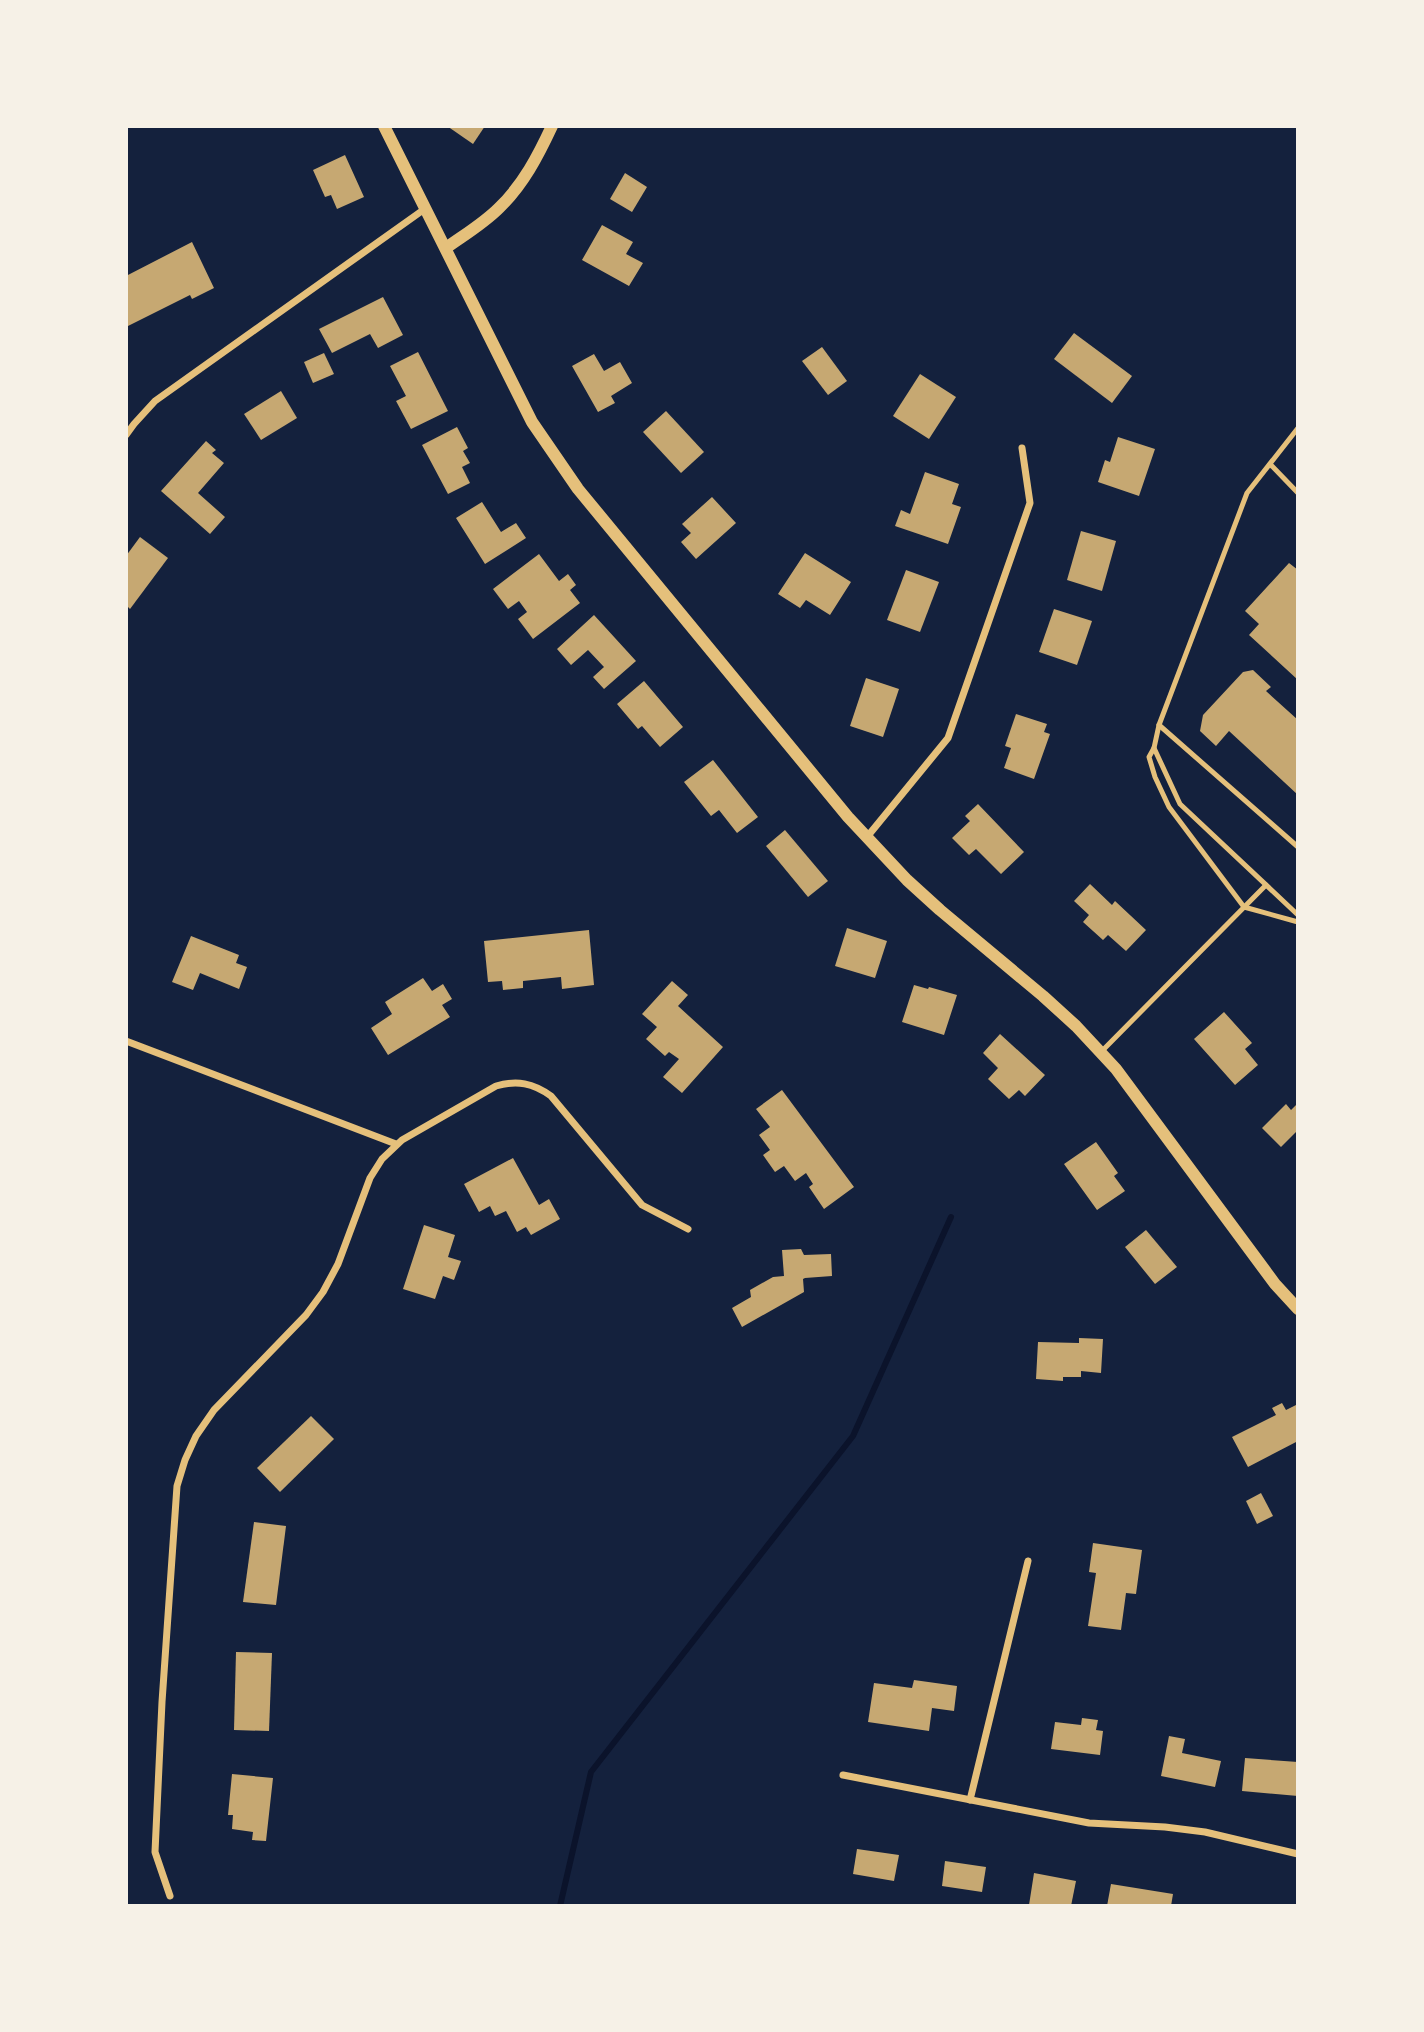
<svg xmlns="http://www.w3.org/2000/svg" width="1424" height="2032" font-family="Helvetica,sans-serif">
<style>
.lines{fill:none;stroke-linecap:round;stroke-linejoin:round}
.stream{stroke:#0b132b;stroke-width:6}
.building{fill:#c6a872}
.service{stroke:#e5c07b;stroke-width:5}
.minor{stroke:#e5c07b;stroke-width:7}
.tertiary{stroke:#e5c07b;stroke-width:12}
</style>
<rect width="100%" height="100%" fill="#14213d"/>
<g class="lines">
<polyline class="stream" points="560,1906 591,1772 853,1436 951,1217"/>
</g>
<g class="building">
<polygon points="447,126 485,126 473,144"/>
<polygon points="345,155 364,197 337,209 331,195 325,197 313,170"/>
<polygon points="625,173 647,187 632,212 610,199"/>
<polygon points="602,225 633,242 626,254 643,263 629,286 582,260"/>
<polygon points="192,242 214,288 192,299 190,295 126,327 126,276"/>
<polygon points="383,297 403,335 378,348 370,334 332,353 319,329"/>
<polygon points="1074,333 1132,376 1112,403 1054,359"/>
<polygon points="822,347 847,381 828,395 802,361"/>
<polygon points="418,352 448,411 411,429 396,401 406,396 390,366"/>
<polygon points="324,353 334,374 313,383 304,362"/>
<polygon points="594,354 604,371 620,362 632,383 611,396 615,403 598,412 572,366"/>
<polygon points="920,374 956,397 929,439 893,416"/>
<polygon points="281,391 297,418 261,440 244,414"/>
<polygon points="666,411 704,452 681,473 643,432"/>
<polygon points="457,427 468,448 463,451 470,463 462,467 470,483 448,494 422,445"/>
<polygon points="1118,437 1155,449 1139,496 1098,482 1105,460 1110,462"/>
<polygon points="206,441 216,450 212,453 224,463 198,493 225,517 210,534 161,491"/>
<polygon points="925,472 959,484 952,504 961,507 948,544 895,526 901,510 910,514"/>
<polygon points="712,497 736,523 696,559 681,542 691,533 682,524"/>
<polygon points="482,502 501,532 516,523 526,538 485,564 456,518"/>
<polygon points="1081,531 1116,541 1102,591 1067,580"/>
<polygon points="140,537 168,558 130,609 126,605 126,556"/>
<polygon points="805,553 851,582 830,615 806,600 800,608 778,594"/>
<polygon points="539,554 559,581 568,574 576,585 570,590 580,603 533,639 518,619 527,612 519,601 508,609 493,589"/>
<polygon points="1289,563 1298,570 1298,680 1249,635 1259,624 1245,611"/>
<polygon points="906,570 939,582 920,632 887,620"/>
<polygon points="1054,609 1092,621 1077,665 1039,652"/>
<polygon points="594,615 636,661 604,689 593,677 604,667 588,650 571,665 557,649"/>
<polygon points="1253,670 1271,687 1266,691 1298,720 1298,795 1229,731 1216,746 1200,731 1203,715 1243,672"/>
<polygon points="866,678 899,689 883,737 850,726"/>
<polygon points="644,681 683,727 660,747 642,726 638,729 617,704"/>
<polygon points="1016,714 1047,724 1044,732 1050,734 1034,779 1004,768 1011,748 1005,746"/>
<polygon points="713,760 758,817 737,833 719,810 711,816 684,782"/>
<polygon points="978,804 1024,852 1001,874 976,849 969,855 952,838 970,821 965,816"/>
<polygon points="785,830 828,881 808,897 766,846"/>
<polygon points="1090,884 1112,905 1115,901 1146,930 1126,951 1108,935 1103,940 1083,922 1089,915 1074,901"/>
<polygon points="847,928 887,941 875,978 835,966"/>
<polygon points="589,930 594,985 562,989 561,977 523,981 523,988 503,990 502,981 488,982 484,941"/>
<polygon points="191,936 239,955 236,963 247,967 239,989 200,973 193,990 172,982"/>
<polygon points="423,978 432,991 443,984 452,999 442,1005 450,1017 388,1055 371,1028 392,1014 385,1002"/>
<polygon points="672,981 688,995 678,1006 723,1047 682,1093 663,1077 679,1059 669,1052 665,1056 646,1039 657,1027 642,1014"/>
<polygon points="914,985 928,989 929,987 957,995 944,1035 902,1022"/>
<polygon points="1224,1012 1252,1043 1245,1049 1258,1065 1235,1085 1194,1039"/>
<polygon points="1000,1034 1045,1075 1025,1096 1019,1090 1009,1099 988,1079 998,1068 983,1053"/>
<polygon points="782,1090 854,1187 824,1209 809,1187 813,1184 806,1173 795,1181 784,1166 775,1172 763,1155 770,1150 759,1135 770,1127 756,1109"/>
<polygon points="1298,1103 1298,1130 1281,1147 1262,1128 1286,1104 1291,1110"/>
<polygon points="1096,1142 1118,1173 1114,1176 1125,1191 1097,1210 1064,1164"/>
<polygon points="513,1158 539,1205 549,1199 560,1219 531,1235 526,1227 517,1232 506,1211 495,1216 490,1206 479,1212 464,1184"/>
<polygon points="424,1225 455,1235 448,1257 461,1261 454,1280 443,1276 435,1299 403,1289"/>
<polygon points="1146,1230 1177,1267 1155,1284 1125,1247"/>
<polygon points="801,1249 804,1255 831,1254 832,1276 805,1278 803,1279 804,1292 742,1327 732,1308 751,1297 750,1290 773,1277 784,1276 782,1250"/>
<polygon points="1079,1338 1103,1339 1101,1373 1081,1371 1081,1377 1063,1377 1063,1381 1036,1379 1038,1342 1079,1343"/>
<polygon points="1282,1403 1286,1410 1298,1404 1298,1441 1248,1467 1232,1437 1276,1415 1272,1408"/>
<polygon points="311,1416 334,1439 280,1492 257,1468"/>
<polygon points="1261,1493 1273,1516 1257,1524 1246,1501"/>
<polygon points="254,1522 286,1526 276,1605 243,1602"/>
<polygon points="1093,1543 1142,1550 1136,1594 1126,1593 1121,1630 1088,1626 1096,1573 1089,1572"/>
<polygon points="236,1652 272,1653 269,1731 234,1730"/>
<polygon points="914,1680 957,1686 954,1711 932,1708 929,1731 868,1722 874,1683 912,1688"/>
<polygon points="1082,1718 1098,1720 1096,1730 1103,1731 1100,1755 1051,1749 1055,1722 1081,1725"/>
<polygon points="1169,1736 1185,1739 1182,1753 1221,1761 1215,1787 1161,1776"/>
<polygon points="1245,1758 1298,1762 1298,1796 1242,1791"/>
<polygon points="232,1774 273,1778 266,1841 252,1840 253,1832 232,1829 233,1815 228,1815"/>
<polygon points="857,1849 899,1855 894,1881 853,1874"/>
<polygon points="945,1861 986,1867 982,1892 942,1886"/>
<polygon points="1034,1873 1076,1881 1071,1906 1029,1905"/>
<polygon points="1111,1884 1173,1894 1171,1906 1107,1906"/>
</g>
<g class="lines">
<g class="service">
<polyline points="1298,428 1247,493 1159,725 1154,748 1149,757 1155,777 1169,807 1244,907 1298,922"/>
<polyline points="1270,464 1298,493"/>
<polyline points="1159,725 1298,847"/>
<polyline points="1154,748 1180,804 1298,915"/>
<polyline points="1101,1052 1266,885"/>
</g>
<g class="minor">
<polyline points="126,435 134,424 155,401 426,208"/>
<polyline points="867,837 948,738 1030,503 1022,448"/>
<polyline points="126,1041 396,1144"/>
<polyline points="843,1775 1089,1823 1165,1827 1205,1832 1298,1854"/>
<polyline points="970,1800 1028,1561"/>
<path d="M170,1896L155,1852L162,1702L177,1486L185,1460L196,1436L214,1410L306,1315L323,1292L338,1264L370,1178L382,1159L402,1140L496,1086C517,1080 533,1083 551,1096L642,1205L688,1229"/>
</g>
<g class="tertiary">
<polyline points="384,126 532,422 578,489 848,817 907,880 940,910 1043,996 1076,1026 1116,1069 1275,1284 1298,1309"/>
<path d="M446,248C464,235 483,224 499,208C523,185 538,156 552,126"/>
</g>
</g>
<rect width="1424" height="2032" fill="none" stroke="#f6f1e7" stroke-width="256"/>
</svg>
